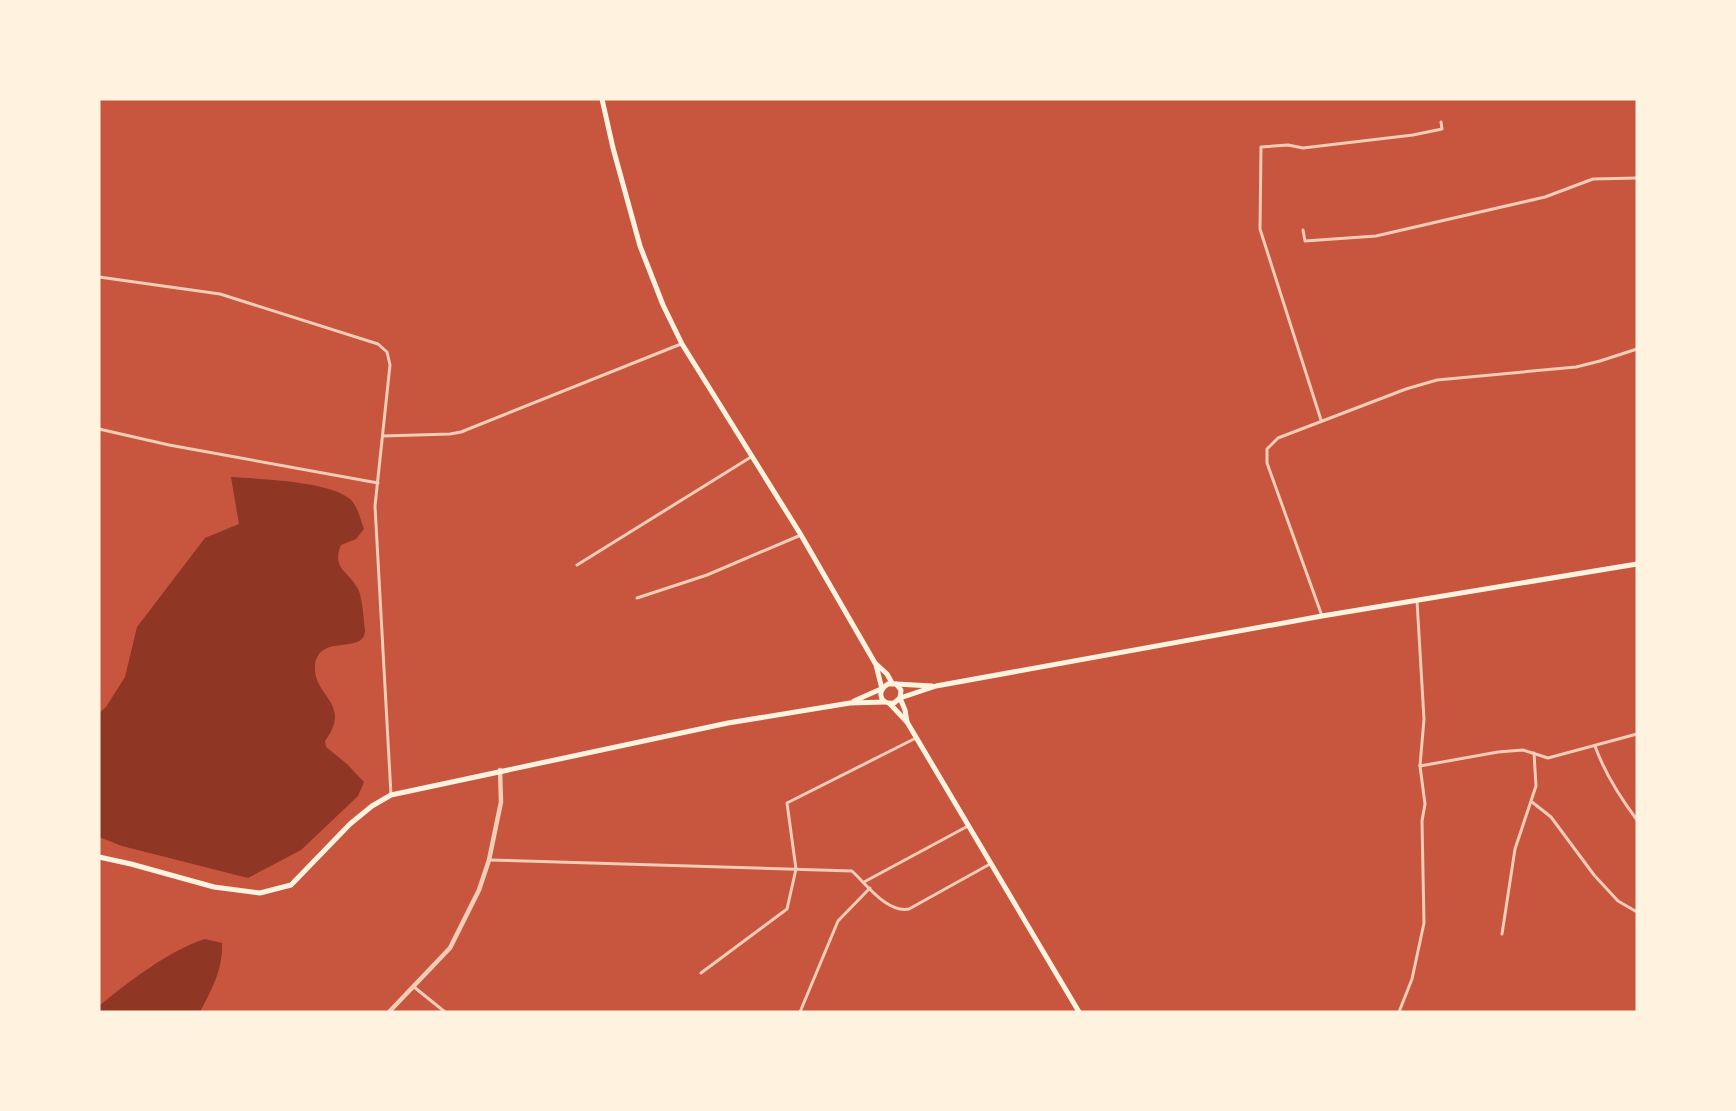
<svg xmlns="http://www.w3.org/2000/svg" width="1736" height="1111" font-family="'Fira Sans',sans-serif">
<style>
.water{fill:#8f3625}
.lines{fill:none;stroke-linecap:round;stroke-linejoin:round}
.minor{stroke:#f1ccb7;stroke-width:3}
.tertiary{stroke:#f1ccb7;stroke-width:4.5}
.primary{stroke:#fff3e0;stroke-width:5}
.trunk{stroke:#fff3e0;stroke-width:5}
</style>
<rect width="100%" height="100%" fill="#c8553d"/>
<g class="water">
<path d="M231,477C259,479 329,481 350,499C358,506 360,519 364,529L356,539L341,545C331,569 349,571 358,589C362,596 364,621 365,630C365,656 318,632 315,666C313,697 353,703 325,741L326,747L347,764L364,782L358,796L301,850L248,878L122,846L99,837V713L106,707L125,677L137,627L205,538L239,524Z"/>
<path d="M205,939L222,943C223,969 212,989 200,1012H99V1006C128,982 170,950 205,939Z"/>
</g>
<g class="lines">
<g class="minor">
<polyline points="1303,230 1305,241 1376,236 1545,197 1593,179 1637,178"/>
<polyline points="99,277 220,294 378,344 387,352 390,365 375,506 391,795"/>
<polyline points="1321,420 1260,229 1261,147 1288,145 1303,148 1413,135 1442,129 1441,122"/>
<polyline points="99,429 169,445 378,483"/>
<polyline points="383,436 450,434 461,432 681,344"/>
<polyline points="577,565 751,457"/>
<polyline points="637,598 707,575 801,535"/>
<polyline points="1322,616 1267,463 1267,449 1278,438 1406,389 1437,380 1576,367 1600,361 1637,349"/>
<path d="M1595,746C1605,774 1619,796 1637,820"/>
<polyline points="1420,766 1498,752 1523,750 1548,758 1637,734"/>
<polyline points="1532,802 1551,817 1594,875 1618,901 1637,912"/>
<path d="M490,860L852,871C867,885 887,913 909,909L990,864"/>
<polyline points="864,882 968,826"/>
<polyline points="1502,934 1515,849 1536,786 1534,753"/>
<polyline points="701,973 787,909 796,869 787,803 916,738"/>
<polyline points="414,987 445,1012"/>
<polyline points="800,1012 838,921 870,888"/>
<polyline points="1399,1012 1412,979 1424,923 1422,821 1425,804 1420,766 1424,719 1417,601"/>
</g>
<polyline class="tertiary" points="389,1012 450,948 479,890 489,860 501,802 500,770"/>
<g class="primary">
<polyline points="602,99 613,148 640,246 663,305 682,344 801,535 875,663 887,674 892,683"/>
<polyline points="876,665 882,689"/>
<polyline points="900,698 905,710 907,722"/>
<polyline points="890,704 907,722 1079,1012"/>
</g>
<g class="trunk">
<polyline points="896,684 932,686"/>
<path d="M900,698L901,690L896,684H888C876,691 880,705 894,703L900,698L936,686L1322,616L1637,564"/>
<polyline points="854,701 881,689"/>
<polyline points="99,857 131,864 214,887 260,893 291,885 350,824 372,806 391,795 728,723 850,703 885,702"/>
</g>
</g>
<rect width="1736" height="1111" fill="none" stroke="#fff3e0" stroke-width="201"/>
</svg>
